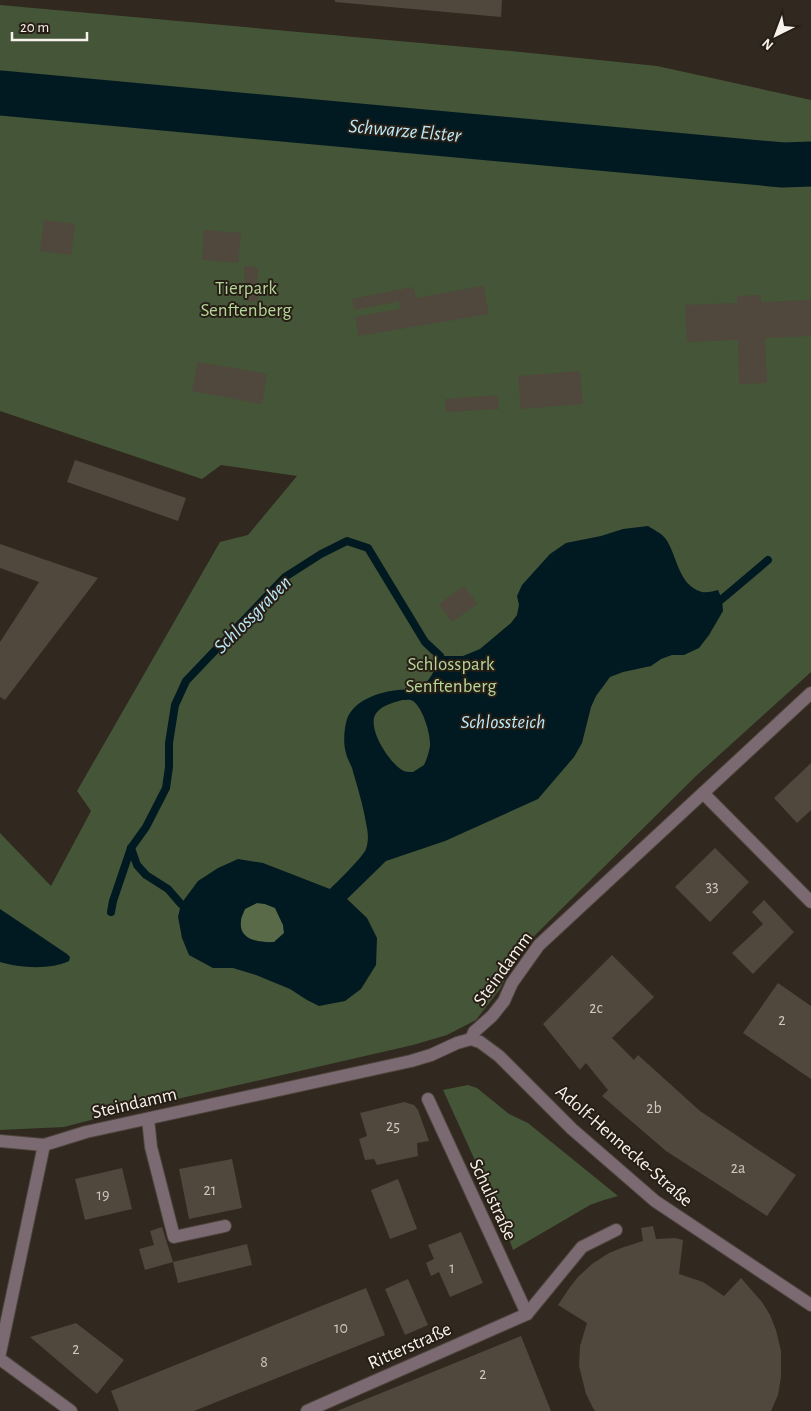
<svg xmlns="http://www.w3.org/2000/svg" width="811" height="1411" font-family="'Alegreya Sans',sans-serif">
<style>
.green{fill:#455537}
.forest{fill:#586a47}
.water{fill:#011a21;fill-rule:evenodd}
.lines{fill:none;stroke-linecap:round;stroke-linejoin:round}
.stream{stroke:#011a21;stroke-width:8}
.river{stroke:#011a21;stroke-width:45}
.building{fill:#50473d}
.minor-casing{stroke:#4d443c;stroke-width:14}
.minor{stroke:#7c6a73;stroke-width:12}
.labels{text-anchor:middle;stroke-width:4;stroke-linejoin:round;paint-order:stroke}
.number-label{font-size:16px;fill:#cec7c0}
.park-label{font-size:19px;fill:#b5d699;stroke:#271f16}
.street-label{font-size:19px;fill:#f8f2ec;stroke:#271f16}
.water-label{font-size:20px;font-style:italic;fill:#bbeafa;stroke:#271f16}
</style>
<rect width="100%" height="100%" fill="#31281f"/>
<g class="green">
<polygon points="0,5 521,52 657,66 811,100 811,672 696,776 518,952 500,989 476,1020 447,1035 413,1045 129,1110 64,1127 0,1130 0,833 51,886 91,811 77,791 220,542 248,535 297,476 221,465 202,479 0,411"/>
<polygon points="468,1085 477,1088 509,1114 528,1123 618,1196 604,1200 590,1205 513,1250 503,1222 443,1090"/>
</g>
<path class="forest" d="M257,903L265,904L275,908L283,925L284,933L274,942C260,943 238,940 241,921C241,917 244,912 245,909Z"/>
<g class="water">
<path d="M648,526C654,530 661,533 665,538C678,555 677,585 702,592C707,593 714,591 718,590L722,599L723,611L709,635L699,648L684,655H672L661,659L651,666L623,672L610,677L596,696L591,707L582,743L574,757L538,799L445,841L386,861L347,899L367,918L377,938L376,965L361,989L345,1001L319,1006L307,1000L290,989L256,975L233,968H213L189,955L182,938L178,917L181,904L198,881L218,868L238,859L263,863L330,889C337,882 363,857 366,849C369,840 368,832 366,823C363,804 357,786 352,768C350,763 347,758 346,753C343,744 344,729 347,719C354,700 379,692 398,690C408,689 414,692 423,685C433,678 435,666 440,656H463L480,649L511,623L517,615L519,605L517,596L522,585L550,554L566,543L601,536L623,529ZM402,700C406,700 410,699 413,701C423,708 431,735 430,746C429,752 427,759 424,765L413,772C409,772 405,772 402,770C389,762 368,730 375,715C380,706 392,703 402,700ZM257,903L265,904L275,908L283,925L284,933L274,942C260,943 238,940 241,921C241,917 244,912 245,909Z"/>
<path d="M0,909L67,954L70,957L69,961C51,970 19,968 0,962Z"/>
</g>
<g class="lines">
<g class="stream">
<polyline points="722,599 768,560"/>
<polyline points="131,848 137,865 146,875 168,889 181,904"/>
<polyline points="111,912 113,901 131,848 146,827 166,788 169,767 169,743 175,705 186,681 285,577 321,554 347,541 368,548 425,642 440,656"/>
</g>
<polyline class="river" points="0,93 783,165 811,164"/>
</g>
<g class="building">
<polygon points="335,0 502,0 501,17 335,2"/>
<polygon points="44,220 75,224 71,255 40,251"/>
<polygon points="204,230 241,233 238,263 202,260"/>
<polygon points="244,266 258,267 257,290 259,295 256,301 250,302 244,299 242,293 245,288"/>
<polygon points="483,286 489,314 359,336 355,317 400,309 399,301 355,310 352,299 413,287 416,298"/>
<polygon points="761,295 761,302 811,300 811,336 765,338 767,383 739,384 738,340 687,342 685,305 737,303 737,296"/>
<polygon points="198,362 267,374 262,404 192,391"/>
<polygon points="580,371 583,404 521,409 518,376"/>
<polygon points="497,395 499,409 446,412 445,399"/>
<polygon points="75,460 186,498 178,521 67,482"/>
<polygon points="0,544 98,578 5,700 0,697 0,642 39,582 0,568"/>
<polygon points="464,586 477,604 452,622 439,604"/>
<polygon points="811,763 811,810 797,823 774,798"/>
<polygon points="715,848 749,882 710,922 675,887"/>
<polygon points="764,900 794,932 753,974 732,953 763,924 752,912"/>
<polygon points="612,955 654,997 612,1038 634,1060 638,1055 700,1111 796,1175 767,1216 666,1151 602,1096 608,1090 586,1063 580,1070 543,1024"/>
<polygon points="778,983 811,1006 811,1079 743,1033"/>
<polygon points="404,1102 414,1105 418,1110 429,1141 417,1143 418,1156 377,1165 374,1159 365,1160 359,1139 367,1136 360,1113"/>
<polygon points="232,1159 242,1208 189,1219 179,1169"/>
<polygon points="122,1168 132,1209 85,1220 75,1179"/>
<polygon points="398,1179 417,1229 390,1239 371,1190"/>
<polygon points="653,1226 656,1239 675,1238 683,1240 679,1274 703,1282 724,1296 741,1278 762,1302 770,1315 776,1330 781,1351 781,1377 778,1395 771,1411 595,1411 593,1408 586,1394 579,1366 580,1346 587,1323 558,1305 570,1287 578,1277 592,1264 609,1253 624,1247 643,1241 641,1228"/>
<polygon points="162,1227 173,1262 145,1270 139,1249 154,1245 150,1231"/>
<polygon points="461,1232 483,1283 450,1297 439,1272 431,1276 426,1263 434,1259 428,1245"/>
<polygon points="247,1244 252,1265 178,1283 173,1262"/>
<polygon points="408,1279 428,1325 405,1335 385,1289"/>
<polygon points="366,1288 385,1335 194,1411 119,1411 111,1391"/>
<polygon points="76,1323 124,1360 97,1394 30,1337"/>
<polygon points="521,1336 551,1411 337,1411"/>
</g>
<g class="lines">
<defs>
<g id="minor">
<polyline points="703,793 811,902"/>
<polyline points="471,1039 474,1032 492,1016 504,1001 512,983 539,945 811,693"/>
<polyline points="471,1039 480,1042 499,1056 572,1129 655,1201 811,1305"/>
<polyline points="428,1099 527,1314"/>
<polyline points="148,1119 151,1147 174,1237 225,1226"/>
<polyline points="0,1141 44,1145 86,1132 411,1061 431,1055 457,1043 471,1039"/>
<polyline points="0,1353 44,1145"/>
<polyline points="0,1359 71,1411"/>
<polyline points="307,1411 527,1314 582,1247 616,1230"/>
</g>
</defs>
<use href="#minor" class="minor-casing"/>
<use href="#minor" class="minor"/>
</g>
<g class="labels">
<g class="number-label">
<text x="712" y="891">33</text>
<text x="596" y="1013">2c</text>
<text x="782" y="1025">2</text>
<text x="654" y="1113">2b</text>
<text x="393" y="1131">25</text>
<text x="738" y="1173">2a</text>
<text x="210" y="1195">21</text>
<text x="103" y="1200">19</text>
<text x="452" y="1273">1</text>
<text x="341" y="1333">10</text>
<text x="76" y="1354">2</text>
<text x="264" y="1367">8</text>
<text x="483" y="1379">2</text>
</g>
<g class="park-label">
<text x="246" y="294">Tierpark<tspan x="246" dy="22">Senftenberg</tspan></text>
<text x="451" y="670">Schlosspark<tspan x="451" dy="22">Senftenberg</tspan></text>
</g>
<g class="street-label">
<text transform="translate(502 968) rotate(-54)" y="7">Steindamm</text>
<text transform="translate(134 1102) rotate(-13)" y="7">Steindamm</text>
<text transform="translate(625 1145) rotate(41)" y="7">Adolf-Hennecke-Straße</text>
<text transform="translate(494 1199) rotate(65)" y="7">Schulstraße</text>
<text transform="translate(409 1345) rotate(-24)" y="7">Ritterstraße</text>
</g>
<g class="water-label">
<text transform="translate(405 130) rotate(5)" y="7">Schwarze Elster</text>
<text transform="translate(252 614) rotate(-45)" y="7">Schlossgraben</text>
<text x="503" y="728">Schlossteich</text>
</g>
</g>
<g transform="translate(776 35) rotate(222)" stroke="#271f16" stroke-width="4" paint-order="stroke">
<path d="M0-4L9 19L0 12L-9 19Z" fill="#f8f2ec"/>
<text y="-8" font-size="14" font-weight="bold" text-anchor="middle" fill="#f8f2ec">N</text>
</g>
<path d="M12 32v8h75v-8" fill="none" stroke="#f8f2ec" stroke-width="2.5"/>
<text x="20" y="32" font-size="15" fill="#f8f2ec" stroke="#271f16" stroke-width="4" paint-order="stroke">20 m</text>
</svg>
